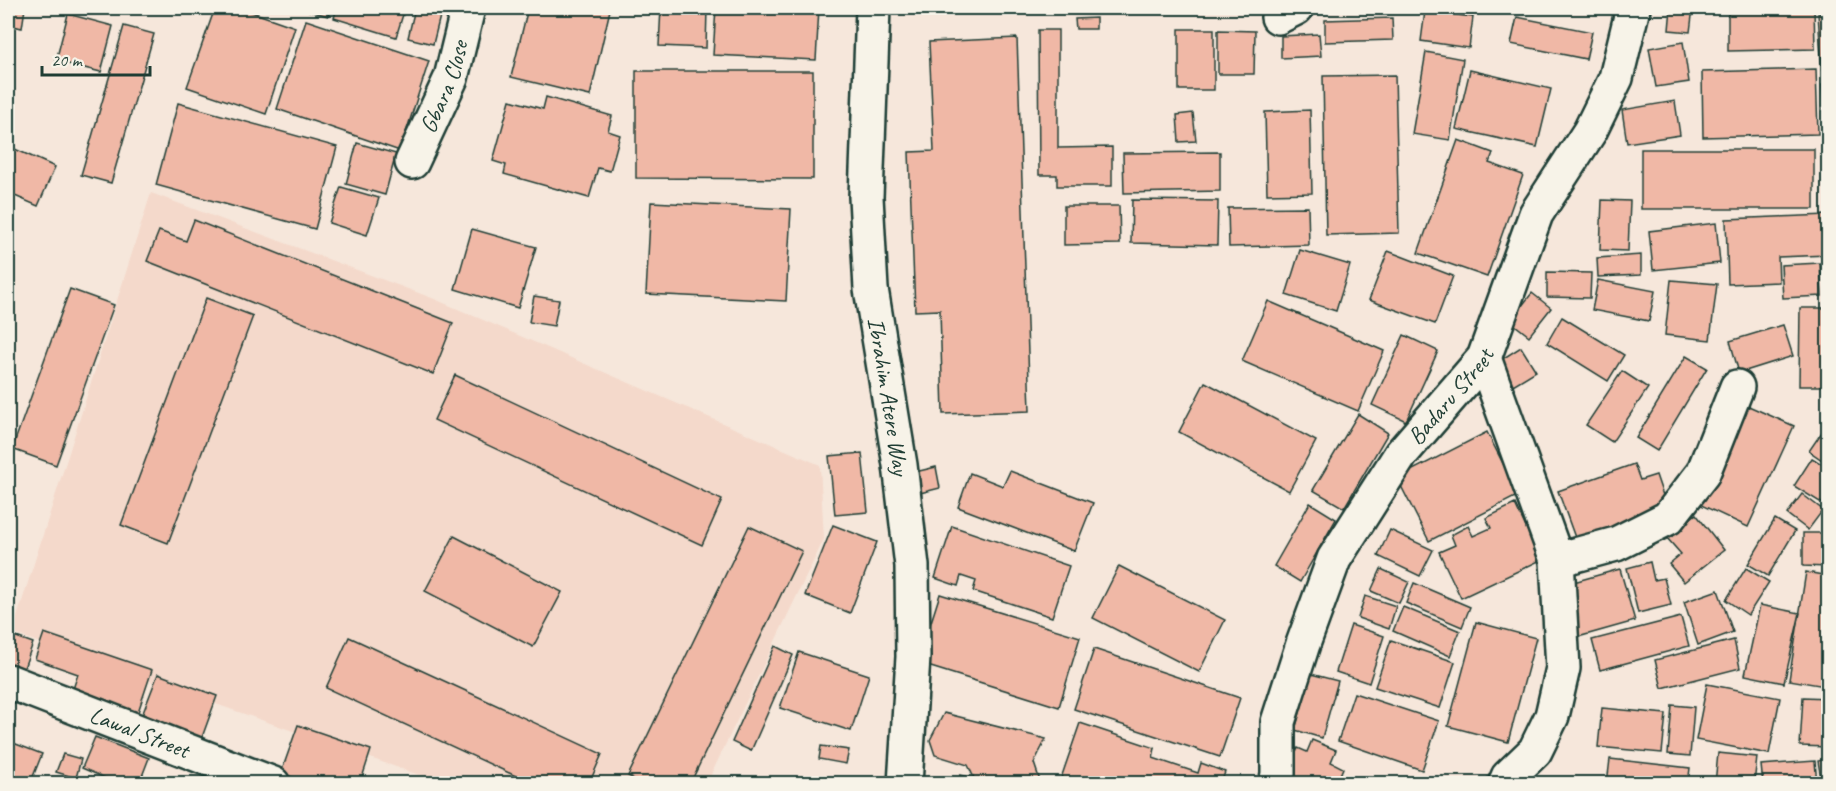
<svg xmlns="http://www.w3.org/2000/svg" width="1836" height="791" font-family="Caveat,sans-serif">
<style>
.built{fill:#f4d9cb}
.building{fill:#f0b8a6;stroke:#1f3d34;stroke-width:1.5}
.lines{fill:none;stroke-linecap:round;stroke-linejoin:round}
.minor-casing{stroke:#1f3d34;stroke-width:38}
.minor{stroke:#f7f3e8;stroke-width:33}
.labels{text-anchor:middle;stroke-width:5;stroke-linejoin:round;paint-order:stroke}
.street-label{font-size:24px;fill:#1f3d34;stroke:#f7f3e8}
</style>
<rect width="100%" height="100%" fill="#f6e7db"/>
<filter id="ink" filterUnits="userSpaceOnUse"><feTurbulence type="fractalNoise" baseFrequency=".0167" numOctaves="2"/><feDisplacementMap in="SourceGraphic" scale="12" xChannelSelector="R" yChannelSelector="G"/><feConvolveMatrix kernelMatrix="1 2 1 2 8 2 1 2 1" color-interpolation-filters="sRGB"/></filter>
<g filter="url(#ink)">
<polygon class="built" points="151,193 432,298 820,465 824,539 707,783 442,783 12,633"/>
<g class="building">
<polygon points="8,8 25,8 22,28 8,25"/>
<polygon points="215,8 240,8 295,27 266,114 187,87"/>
<polygon points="300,8 331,8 328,16"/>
<polygon points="337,8 405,8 396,37 334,18"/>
<polygon points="415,8 442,8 433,44 408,38"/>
<polygon points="528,8 599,8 610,10 590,96 511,77"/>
<polygon points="661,8 707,8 706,48 659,46"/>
<polygon points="716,8 819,8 816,60 713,55"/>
<polygon points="1671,8 1693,8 1690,32 1669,30"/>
<polygon points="1728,8 1814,8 1815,49 1728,51"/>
<polygon points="1425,11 1473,17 1469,48 1421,41"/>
<polygon points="1828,13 1828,70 1822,70 1818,14"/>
<polygon points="68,14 113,26 101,72 56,61"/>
<polygon points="1517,17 1592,32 1586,59 1511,44"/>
<polygon points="1096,18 1096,29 1076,29 1075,19"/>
<polygon points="1392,18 1393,40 1325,42 1325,20"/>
<polygon points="306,20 429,61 400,151 277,109"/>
<polygon points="124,26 154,34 111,183 81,175"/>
<rect x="1179" y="29" width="35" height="61"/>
<polygon points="1038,30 1058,30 1058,148 1112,147 1112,186 1057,186 1057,175 1039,175"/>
<polygon points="1218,30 1255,31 1254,74 1218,74"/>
<polygon points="1319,34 1321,56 1281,58 1281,36"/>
<polygon points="1017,38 1030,411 943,414 940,310 915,311 909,152 934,151 929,42"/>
<polygon points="1683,42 1689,82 1656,87 1649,48"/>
<polygon points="1426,52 1463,59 1450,140 1412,134"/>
<polygon points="1816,69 1818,134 1703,137 1702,72"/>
<polygon points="1470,70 1551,89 1537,147 1456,129"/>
<polygon points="636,71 813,71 813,179 636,178"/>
<polygon points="1395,75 1399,233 1326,235 1323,76"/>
<polygon points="1822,85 1828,85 1828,142 1825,142"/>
<polygon points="546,97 612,116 608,131 620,135 610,171 598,168 589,198 504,174 506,165 493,161 510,100 543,109"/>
<polygon points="1675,101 1680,135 1627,143 1622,110"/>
<polygon points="178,103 337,147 315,229 156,185"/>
<polygon points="1310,110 1312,193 1267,194 1265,112"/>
<polygon points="1193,113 1196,141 1179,142 1177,115"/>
<polygon points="1458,140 1493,153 1489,163 1523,175 1487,277 1418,253"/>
<polygon points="357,143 396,154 385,195 346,184"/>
<polygon points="8,146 55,167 38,206 8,193"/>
<rect x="1641" y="149" width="173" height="60"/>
<polygon points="1220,152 1220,191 1124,193 1123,153"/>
<polygon points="341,187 379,198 367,235 329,223"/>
<polygon points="1132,200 1218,201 1217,245 1131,243"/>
<polygon points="1602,200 1630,201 1628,251 1600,250"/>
<polygon points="651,202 791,209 786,301 646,294"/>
<polygon points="1064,206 1119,206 1120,244 1064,245"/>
<polygon points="1308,207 1309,245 1229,247 1228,208"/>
<polygon points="1828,215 1828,255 1778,257 1779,282 1728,284 1726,219"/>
<polygon points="194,220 453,323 433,374 147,261 159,231 186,241"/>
<polygon points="1716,223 1720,263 1653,270 1649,231"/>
<polygon points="472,229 536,247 518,308 455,289"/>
<polygon points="1300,250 1350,265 1336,311 1286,295"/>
<polygon points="1388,251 1453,276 1435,324 1369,300"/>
<polygon points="1641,255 1641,275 1598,277 1597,258"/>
<polygon points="1820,263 1822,296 1783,298 1781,265"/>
<polygon points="1547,272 1591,273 1590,298 1547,297"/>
<polygon points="1598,280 1655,291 1649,321 1592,310"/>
<polygon points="1671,280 1717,284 1710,340 1665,335"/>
<polygon points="70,289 114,305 56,465 12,449"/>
<polygon points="1532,293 1551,308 1529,336 1510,321"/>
<polygon points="534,296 559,300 554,326 529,322"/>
<polygon points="206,298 253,316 168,543 121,525"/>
<polygon points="1268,301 1384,351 1358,411 1242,361"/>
<polygon points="1800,308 1828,308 1828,386 1799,386"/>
<polygon points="1562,317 1624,355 1608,381 1547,343"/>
<polygon points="1783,325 1793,356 1739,373 1730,341"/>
<polygon points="1404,335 1438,351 1406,421 1372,405"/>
<polygon points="1521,347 1536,371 1513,385 1499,361"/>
<polygon points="1686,356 1707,368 1657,451 1636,438"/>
<polygon points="1622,371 1648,388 1612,442 1586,425"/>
<polygon points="455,375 722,500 702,545 434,420"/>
<polygon points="1205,382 1316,441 1289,491 1179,432"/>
<polygon points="1744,404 1794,426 1748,527 1699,504"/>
<polygon points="1358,414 1388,433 1344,508 1313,490"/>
<polygon points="1487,432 1519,495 1429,541 1397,478"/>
<polygon points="1822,432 1828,436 1828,464 1809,451"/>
<polygon points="862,453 868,512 835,515 829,456"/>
<polygon points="1812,458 1828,468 1828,507 1794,486"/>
<polygon points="1634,464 1640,480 1656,475 1668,510 1577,543 1558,491"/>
<polygon points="936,467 940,488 916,494 911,473"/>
<polygon points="1010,471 1093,503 1074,551 958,507 970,473 1003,486"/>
<polygon points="1802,494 1823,510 1808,530 1787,514"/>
<polygon points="1310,503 1336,519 1300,582 1274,566"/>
<polygon points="1515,504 1541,560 1461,598 1439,552 1455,545 1451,535 1468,526 1473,536 1491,528 1486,518"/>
<polygon points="1696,514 1724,550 1684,582 1669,564 1681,554 1667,538"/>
<polygon points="1775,519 1795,531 1768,576 1748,564"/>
<polygon points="833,525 877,542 850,613 805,595"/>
<polygon points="749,526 802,551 690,784 643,784 628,776"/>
<polygon points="952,526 1069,566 1052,617 973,591 976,581 961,576 958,586 935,578"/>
<polygon points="1390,530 1433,550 1420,576 1378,556"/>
<polygon points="1803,533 1828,533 1828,567 1803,566"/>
<polygon points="454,536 562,592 533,647 425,591"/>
<polygon points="1650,562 1654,580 1664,578 1671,605 1638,613 1627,568"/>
<polygon points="1119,566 1225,620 1199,672 1093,618"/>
<polygon points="1746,568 1769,582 1748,615 1726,600"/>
<polygon points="1381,569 1409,582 1399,603 1371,591"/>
<polygon points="1620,569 1635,621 1578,637 1563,585"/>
<polygon points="1806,572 1828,576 1828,663 1825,686 1789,680"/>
<polygon points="1414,583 1470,607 1462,627 1406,603"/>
<polygon points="1718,590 1733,632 1698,645 1684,602"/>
<polygon points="940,594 1080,637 1059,707 918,663"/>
<polygon points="1365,596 1396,606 1389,629 1358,618"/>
<polygon points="1760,605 1800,613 1784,683 1745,675"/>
<polygon points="1403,607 1460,631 1450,656 1393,631"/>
<polygon points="1681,617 1689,646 1600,670 1592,640"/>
<polygon points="1476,622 1536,638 1508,742 1448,726"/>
<polygon points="1351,625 1384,636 1369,683 1336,672"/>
<polygon points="44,633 152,670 137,715 72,692 78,674 35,659"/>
<polygon points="8,634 33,643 20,679 8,675"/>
<polygon points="349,637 602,754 589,784 533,784 326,688"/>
<polygon points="1391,640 1455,662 1440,708 1375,687"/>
<polygon points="1734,640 1740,668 1662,688 1655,660"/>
<polygon points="775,646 793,655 751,751 732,742"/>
<polygon points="1094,649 1240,698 1220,757 1074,709"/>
<polygon points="799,652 869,675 851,731 780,708"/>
<polygon points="158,674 217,696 201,740 141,718"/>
<polygon points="1311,674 1338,681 1322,738 1295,730"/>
<polygon points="1707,684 1780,698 1769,754 1696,740"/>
<polygon points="1354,693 1439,721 1422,770 1338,741"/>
<polygon points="1803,697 1828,698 1828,747 1800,746"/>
<polygon points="1672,705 1694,707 1690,756 1668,754"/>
<polygon points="1602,708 1666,714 1662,753 1598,747"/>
<polygon points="944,713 1046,739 1034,763 1041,784 958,784 960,775 974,778 968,765 935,755 930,740"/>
<polygon points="1080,723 1155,748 1153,758 1198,773 1201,763 1225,772 1221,784 1059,784"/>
<polygon points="298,725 371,750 360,784 311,784 281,773"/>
<polygon points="95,737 149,758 139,784 119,784 82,768"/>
<polygon points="1312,740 1336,750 1331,762 1343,768 1336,784 1283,784 1298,748 1307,752"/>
<polygon points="8,741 42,754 30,784 8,784"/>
<polygon points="821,746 849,750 846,764 819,759"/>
<polygon points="1718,753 1757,757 1754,784 1715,784"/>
<polygon points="63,754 81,759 76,778 56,772"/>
<polygon points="1610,759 1690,768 1688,784 1607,784"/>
<polygon points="1828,759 1828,784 1822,784 1818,761"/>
<polygon points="1815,761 1817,784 1763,784 1761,765"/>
</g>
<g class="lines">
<defs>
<g id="minor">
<path id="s1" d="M873,8L866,197L871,289L900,465L912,566L913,657L905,784"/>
<polyline points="1278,17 1296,8"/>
<path id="s2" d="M412,162L451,78L468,8"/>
<polyline points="1484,358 1557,560 1563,668 1552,716 1535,751 1508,777 1505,784"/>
<polyline points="1557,560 1616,544 1668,518 1703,473 1737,387"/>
<path id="s3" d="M8,681L273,784"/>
<path id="s4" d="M1276,784L1278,774V722L1303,644L1334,559L1401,454L1484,358L1536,214L1590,131L1616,78L1633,8"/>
</g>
</defs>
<use href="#minor" class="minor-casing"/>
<use href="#minor" class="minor"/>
</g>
</g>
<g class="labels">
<g class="street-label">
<text dy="8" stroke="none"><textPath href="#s2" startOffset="82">Gbara Close</textPath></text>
<text dy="8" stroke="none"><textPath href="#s4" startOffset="435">Badaru Street</textPath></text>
<text dy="8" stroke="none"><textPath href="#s1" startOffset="390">Ibrahim Atere Way</textPath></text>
<text dy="8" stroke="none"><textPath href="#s3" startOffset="141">Lawal Street</textPath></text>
</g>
</g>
<rect width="1836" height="791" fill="none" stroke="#f7f3e8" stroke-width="30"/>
<rect x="15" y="15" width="1806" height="761" fill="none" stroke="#1f3d34" stroke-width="2" filter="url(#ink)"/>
<path d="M42 66v9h108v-9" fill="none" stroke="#1f3d34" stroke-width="3"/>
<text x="51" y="66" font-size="18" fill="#1f3d34" stroke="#f7f3e8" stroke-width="4.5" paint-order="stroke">20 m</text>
</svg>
